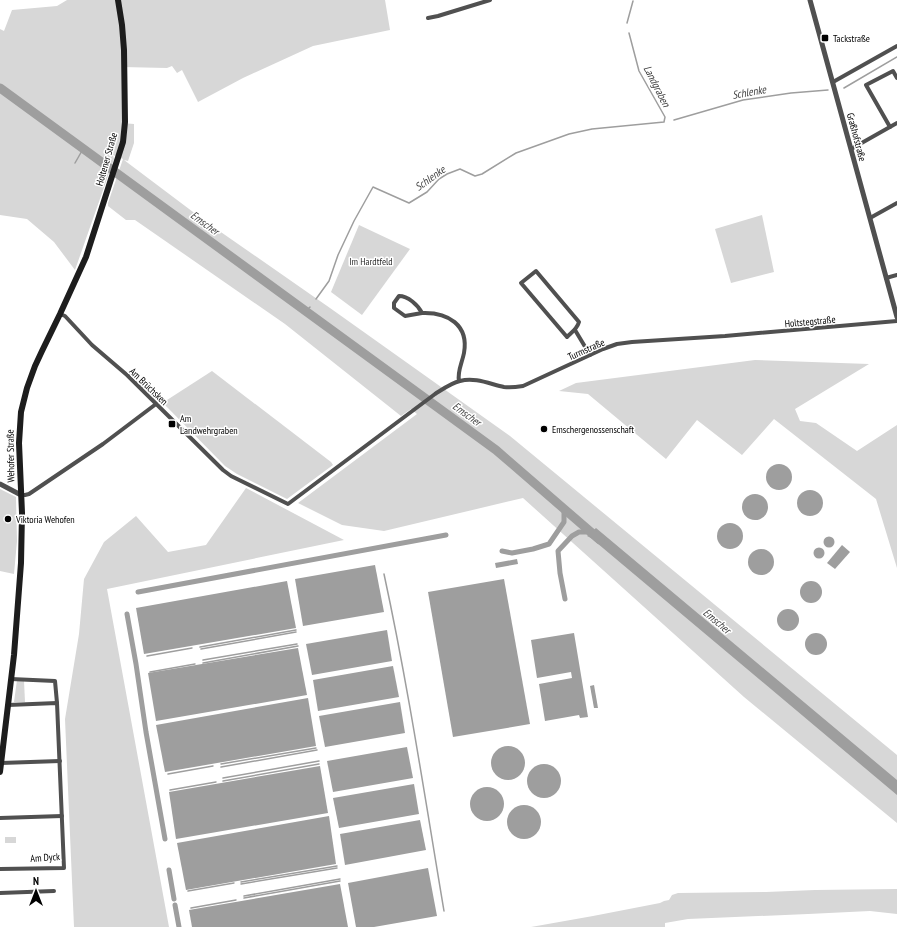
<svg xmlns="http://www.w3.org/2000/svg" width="897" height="927" font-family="'PT Sans Narrow',sans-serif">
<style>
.green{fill:#d7d7d7}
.water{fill:#9e9e9e}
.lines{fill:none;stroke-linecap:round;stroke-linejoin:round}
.stream{stroke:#9e9e9e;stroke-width:1.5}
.canal{stroke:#9e9e9e;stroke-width:5}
.river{stroke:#9e9e9e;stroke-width:9}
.minor{stroke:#505050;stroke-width:4}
.tertiary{stroke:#505050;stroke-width:5}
.secondary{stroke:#1d1d1d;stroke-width:6}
.poi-dot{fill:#000;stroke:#fff;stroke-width:1.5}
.labels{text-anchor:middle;stroke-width:3;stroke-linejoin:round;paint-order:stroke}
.poi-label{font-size:10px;fill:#000;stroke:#fff;text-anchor:start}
.street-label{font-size:10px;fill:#000;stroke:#fff}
.park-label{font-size:10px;fill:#2e2e2e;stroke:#fff}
.water-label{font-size:11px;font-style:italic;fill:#3f3f3f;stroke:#fff}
</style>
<rect width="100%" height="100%" fill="#fff"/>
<g class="green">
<polygon points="67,0 385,0 390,30 313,46 243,78 198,102 182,70 177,73 172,66 167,68 122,67 122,123 134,124 134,143 128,161 124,160 205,221 330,308 510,436 897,755 897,823 744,697 523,498 384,531 342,525 298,503 417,414 411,409 401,416 285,324 135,220 126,220 108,206 108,203 123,159 113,155 114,159 75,270 54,242 27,219 0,215 0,29 4,31 12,10 57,6"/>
<polygon points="762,215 774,272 731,283 715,229"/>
<polygon points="359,225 410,249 362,315 331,292"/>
<polygon points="755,360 869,364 795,409 800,421 816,423 857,451 897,425 897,568 876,499 774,419 742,455 697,420 666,459 588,394 559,391 576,383"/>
<polygon points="212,371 331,462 333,465 287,499 237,474 225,466 164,404 167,400"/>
<polygon points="246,488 344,540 107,589 169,927 74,927 65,719 79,634 84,579 104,542 136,516 168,552 206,545"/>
<polygon points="0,489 16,497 17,541 14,574 0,571"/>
<polygon points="17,680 24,681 25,702 14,702"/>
<rect x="5" y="837" width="11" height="6"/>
<polygon points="897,889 897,914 870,911 808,914 688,919 665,923 665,927 531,927 593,916 660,903 664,901 669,900 672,895 678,893 766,892 815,890"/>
</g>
<g class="water">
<circle cx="779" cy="477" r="13"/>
<circle cx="810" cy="503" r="13"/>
<circle cx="755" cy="507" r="13"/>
<circle cx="730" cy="536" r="13"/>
<polygon points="596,528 897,780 897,795 591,538 587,536"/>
<circle cx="829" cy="542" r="5.5"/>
<polygon points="842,545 850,552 835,569 827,563"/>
<circle cx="819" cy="553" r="5.5"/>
<circle cx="761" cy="562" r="13"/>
<polygon points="517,559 518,564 496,568 495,563"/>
<polygon points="375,565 384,612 303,626 295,579"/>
<polygon points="504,579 530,724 453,737 428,592"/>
<circle cx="811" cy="592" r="11"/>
<polygon points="287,581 296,628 144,654 136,608"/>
<circle cx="788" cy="620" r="11"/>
<polygon points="387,630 392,661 312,675 306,644"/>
<circle cx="816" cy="644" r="11"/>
<polygon points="574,633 588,717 580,718 579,715 545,721 539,684 572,678 571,672 537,678 531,640"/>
<polygon points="298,648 307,695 156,721 148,673"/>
<polygon points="393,666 399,697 318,711 313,680"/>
<polygon points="594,685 598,708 594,708 590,686"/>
<polygon points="308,698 316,746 165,772 156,725"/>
<polygon points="400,702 405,733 325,747 319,716"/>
<circle cx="508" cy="763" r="17"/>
<polygon points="407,747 413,778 333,792 327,761"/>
<circle cx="544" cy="781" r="17"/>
<polygon points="320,766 328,813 176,839 169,792"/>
<polygon points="414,784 419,814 339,828 333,798"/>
<circle cx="487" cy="804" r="17"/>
<circle cx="524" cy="822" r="17"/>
<polygon points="329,816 336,864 186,890 177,843"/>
<polygon points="420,820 426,850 345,865 340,834"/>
<polygon points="428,868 437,916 374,927 356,927 348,883"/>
<polygon points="340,884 348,927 192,927 189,910"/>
</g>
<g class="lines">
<g class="stream">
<polyline points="627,23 633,1"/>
<polyline points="844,88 897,57"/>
<polyline points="674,120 743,100 791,93 828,90"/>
<polyline points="75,163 83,149"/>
<polyline points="316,299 329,281 338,255 354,221 373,187 409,203 427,192 439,179 447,174 460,169 475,176 482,174 516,153 569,134 592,129 664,122 665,117 639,71 629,33"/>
<polyline points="306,311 310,307"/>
<path d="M384,574C408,685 425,798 444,911"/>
<polyline points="200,647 296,630"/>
<polyline points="201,649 296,632"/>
<polyline points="147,656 192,648"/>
<polyline points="203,660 297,644"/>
<polyline points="203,663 298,646"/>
<polyline points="150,672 195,664"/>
<polyline points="221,764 316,748"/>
<polyline points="221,767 317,750"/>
<polyline points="168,774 213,766"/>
<polyline points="223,778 319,761"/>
<polyline points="223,781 319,764"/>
<polyline points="170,790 216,782"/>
<polyline points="241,882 337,866"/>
<polyline points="241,884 337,868"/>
<polyline points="188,891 234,883"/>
<polyline points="244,896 340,879"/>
<polyline points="244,898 340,881"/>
<polyline points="191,908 236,900"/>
</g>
<g class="canal">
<polyline points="502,551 512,553 533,549 549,544 564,522 564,510"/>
<polyline points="138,592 446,535"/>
<polyline points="565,599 560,573 558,551 572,536 579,532 591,532"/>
<polyline points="127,614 136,664 146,732 165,839"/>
<polyline points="169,870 174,899"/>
<polyline points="175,905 179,927"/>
</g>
<polyline class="river" points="0,88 496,450 600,540"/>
<g class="minor">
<polyline points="428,18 438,16 490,0"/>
<polyline points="833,82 897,46"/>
<polyline points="890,127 866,85 893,71 897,78"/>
<polyline points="851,149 897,123"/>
<polyline points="870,218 897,203"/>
<path d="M536,271L579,322C577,329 572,332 567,337L521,283Z"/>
<polyline points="886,278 897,275"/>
<path d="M422,313L405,316L394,308V303L399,296C408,296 418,305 422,313C448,312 469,325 464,353C462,363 457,372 459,381"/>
<path d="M60,314L65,316L92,345L127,375L223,470L231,476L288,504L435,394C443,389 451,383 460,381C475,377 490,384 504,387C510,388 517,387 523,386L603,349L617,344L632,342L725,336L897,321"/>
<polyline points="575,330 590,355"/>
<polyline points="21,495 25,495 29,494 103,444 156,404"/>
<polyline points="11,679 55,681 57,703"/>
<polyline points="1,763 60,761"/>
<polyline points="0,818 62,816"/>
<polyline points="0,869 64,868 57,703 8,705"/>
<polyline points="0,893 54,891"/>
</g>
<g class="tertiary">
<polyline points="810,0 897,317"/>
<polyline points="0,484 21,495"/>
</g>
<polyline class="secondary" points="0,772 14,655 21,563 22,513 19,443 21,412 27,388 35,366 42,351 60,314 86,257 123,142 125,122 124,50 122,25 118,0"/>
</g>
<g class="poi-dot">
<rect x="821" y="34" width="8" height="8" rx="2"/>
<rect x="168" y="420" width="8" height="8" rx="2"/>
<circle cx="544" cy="429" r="4"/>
<circle cx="8" cy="519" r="4"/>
</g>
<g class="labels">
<g class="poi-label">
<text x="833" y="42">Tackstraße</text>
<text x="180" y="422">Am<tspan x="180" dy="12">Landwehrgraben</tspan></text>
<text x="552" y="433">Emschergenossenschaft</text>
<text x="16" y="523">Viktoria Wehofen</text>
</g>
<g class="street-label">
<text transform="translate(857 137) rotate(75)" y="4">Graßhofstraße</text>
<text transform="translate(106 159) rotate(-74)" y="4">Holtener Straße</text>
<text transform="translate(810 321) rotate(-5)" y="4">Holtstegstraße</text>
<text transform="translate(586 349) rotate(-24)" y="4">Turmstraße</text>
<text transform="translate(149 386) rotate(44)" y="4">Am Brüchsken</text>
<text transform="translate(10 456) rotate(-91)" y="4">Wehofer Straße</text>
<text transform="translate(45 857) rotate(-4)" y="4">Am Dyck</text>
</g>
<g class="park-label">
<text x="371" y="265">Im Hardtfeld</text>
</g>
<g class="water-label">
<text transform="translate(657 86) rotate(63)" y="4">Landgraben</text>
<text transform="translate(749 92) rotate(-10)" y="4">Schlenke</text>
<text transform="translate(430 178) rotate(-36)" y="4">Schlenke</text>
<text transform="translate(205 223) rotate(36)" y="4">Emscher</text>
<text transform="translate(467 414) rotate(36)" y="4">Emscher</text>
<text transform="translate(717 621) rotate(40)" y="4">Emscher</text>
</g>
</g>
<g transform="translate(36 891)" stroke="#ffffff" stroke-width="3" paint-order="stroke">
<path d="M0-3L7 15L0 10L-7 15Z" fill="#000000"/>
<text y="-6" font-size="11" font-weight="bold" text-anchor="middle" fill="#000000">N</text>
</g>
</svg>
